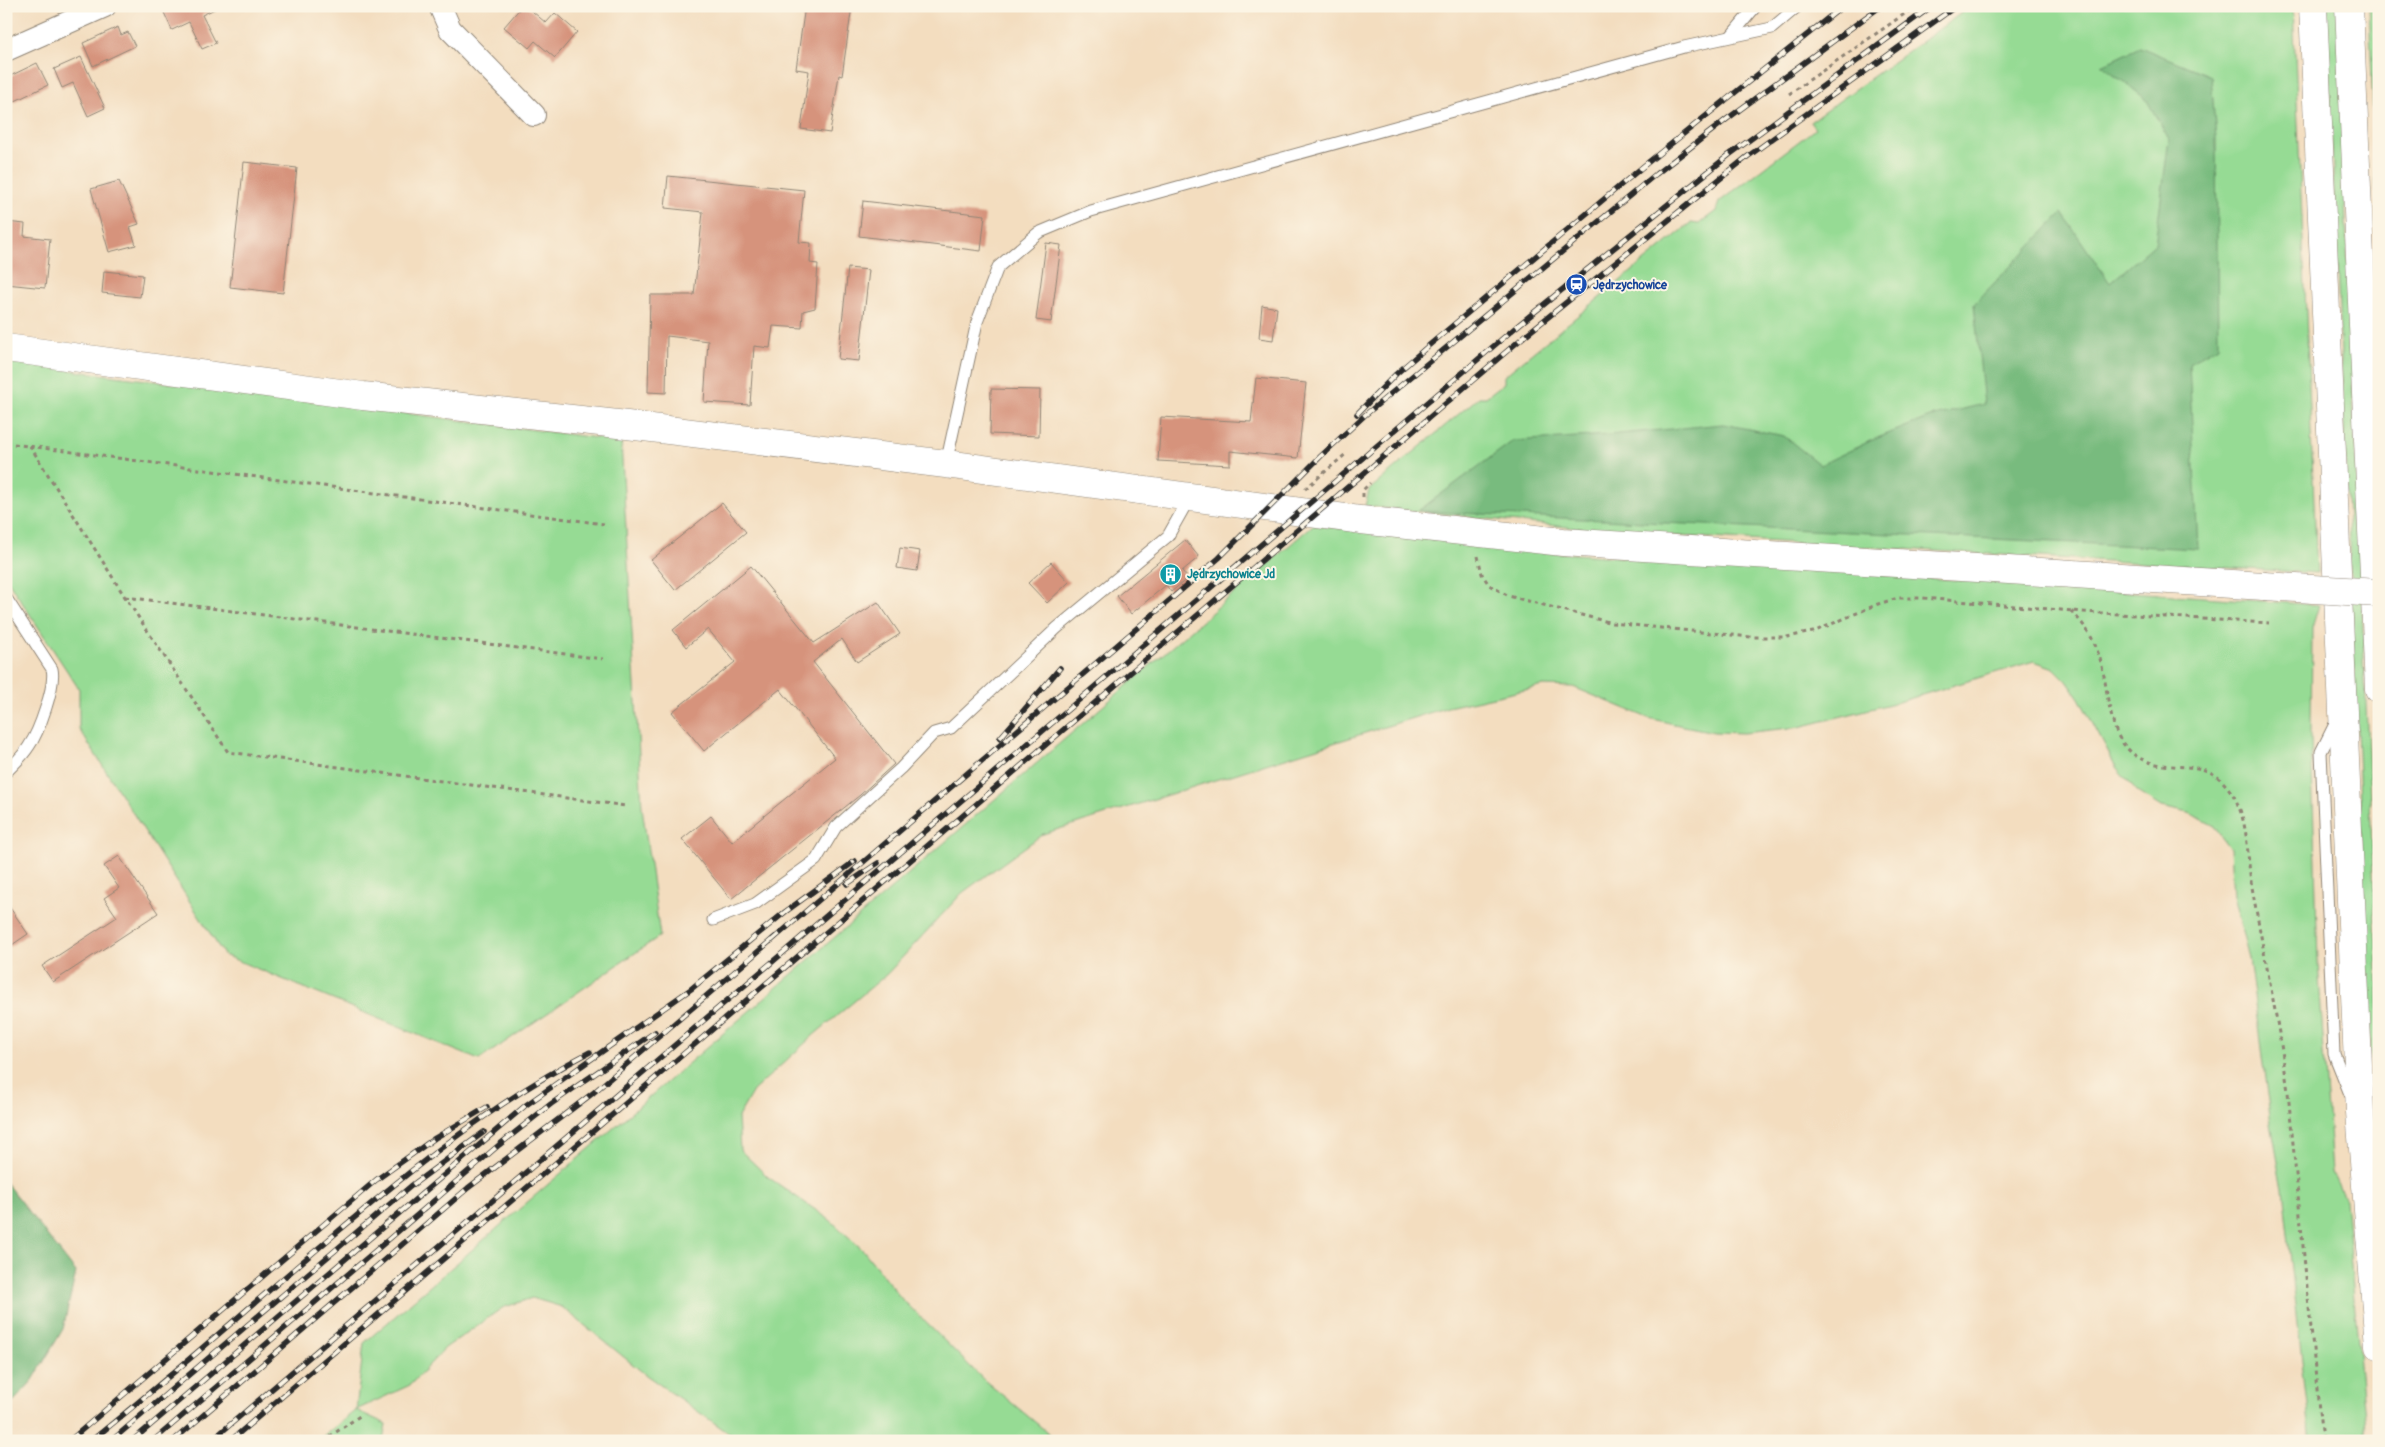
<svg xmlns="http://www.w3.org/2000/svg" width="2385" height="1447" font-family="Pangolin,sans-serif">
<style>
.green{fill:#96db94;stroke:#608360}
.forest{fill:#78bb7e;stroke:#527354}
.building{fill:#d6937b}
.lines{fill:none;stroke-linecap:round;stroke-linejoin:round}
.service-casing{stroke:#8f8475;stroke-width:13}
.minor-casing{stroke:#8f8475;stroke-width:24}
.tertiary-casing{stroke:#8f8475;stroke-width:29}
.motorway-casing{stroke:#8f8475;stroke-width:29}
.path{stroke:#8f8475;stroke-width:3;stroke-dasharray:4 4;stroke-linecap:butt}
.service{stroke:#fff;stroke-width:11}
.minor{stroke:#fff;stroke-width:22}
.tertiary{stroke:#fff;stroke-width:28}
.motorway{stroke:#fff;stroke-width:28}
.rail-casing{stroke:#2b2b2b;stroke-width:5.5}
.rail{stroke:#fcf5e5;stroke-width:4;stroke-dasharray:11;stroke-linecap:butt}
.tertiary-bridge-casing{stroke:#8f8475;stroke-width:29;stroke-linecap:butt}
.tertiary-bridge{stroke:#fff;stroke-width:28}
.labels{text-anchor:middle;stroke-width:4;stroke-linejoin:round;paint-order:stroke}
.transit-label{font-size:12px;font-weight:bold;fill:#164399;stroke:#fcf5e5;text-anchor:start}
.culture-label{font-size:12px;font-weight:bold;fill:#0d838f;stroke:#fcf5e5;text-anchor:start}
</style>
<rect width="100%" height="100%" fill="#fcf5e5"/>
<filter id="ink" filterUnits="userSpaceOnUse"><feTurbulence type="fractalNoise" baseFrequency=".02" numOctaves="2"/><feDisplacementMap in="SourceGraphic" scale="10" xChannelSelector="R" yChannelSelector="G"/><feConvolveMatrix kernelMatrix="1 2 1 2 8 2 1 2 1" color-interpolation-filters="sRGB"/></filter>
<filter id="wash" filterUnits="userSpaceOnUse"><feTurbulence type="fractalNoise" baseFrequency=".0096" numOctaves="4" result="noise"/><feDisplacementMap in="SourceGraphic" scale="20" xChannelSelector="R" yChannelSelector="G"/><feGaussianBlur stdDeviation="1.12" result="paint"/><feColorMatrix in="noise" values="0 0 0 0 0 0 0 0 0 0 0 0 0 0 0 0 0 1.4 0 .05"/><feComposite in="paint" operator="in"/></filter>
<g filter="url(#wash)">
<rect width="100%" height="100%" fill="#f3ddbf"/>
<g class="green">
<polygon points="1971,6 2293,6 2317,573 1624,533 1365,506 1369,490 1479,397 1486,397 1504,383 1504,376 1691,223 1699,224 1716,211 1719,202 1815,129 1810,122"/>
<polygon points="2326,6 2337,6 2379,1016 2379,1177 2373,1102"/>
<polygon points="2369,6 2379,6 2379,258"/>
<polygon points="6,362 621,441 642,807 660,936 479,1060 224,955 79,729 79,689 6,578"/>
<polygon points="1313,525 1546,552 2319,605 2312,628 2311,734 2318,962 2332,1173 2345,1200 2367,1441 2311,1441 2283,1189 2270,1117 2249,958 2233,896 2230,849 2213,825 2189,813 2161,807 2137,792 2116,767 2079,698 2067,681 2054,668 2034,661 1902,701 1799,727 1743,733 1714,732 1674,724 1648,718 1573,687 1543,686 1448,707 1043,834 962,893 887,974 815,1034 753,1091 738,1117 740,1150 768,1177 830,1220 863,1250 900,1297 984,1380 1058,1441 740,1441 646,1375 562,1307 532,1298 502,1308 445,1348 410,1385 356,1410 386,1424 383,1441 317,1441 356,1410 364,1343"/>
</g>
<g class="forest">
<polygon points="2140,47 2211,76 2216,138 2218,346 2189,363 2198,549 1418,511 1513,441 1609,435 1723,424 1784,436 1820,465 1870,441 1930,417 1984,404 1974,304 2062,213 2110,283 2155,244 2169,139 2146,99 2102,65"/>
<polygon points="6,1183 76,1272 63,1329 33,1380 6,1410"/>
</g>
<g id="blocks">
<g class="building">
<polygon points="161,6 221,6 202,15 216,43 202,49 189,22 172,30"/>
<polygon points="522,6 526,6 546,23 555,13 577,32 555,58 535,41 529,48 504,27"/>
<polygon points="805,6 852,6 842,76 839,75 830,133 801,129 809,71 796,69"/>
<polygon points="118,27 121,35 128,32 135,46 93,66 83,43"/>
<polygon points="81,57 105,108 88,116 73,83 62,88 54,69"/>
<polygon points="37,63 48,85 13,102 6,89 6,78"/>
<polygon points="244,162 297,168 283,293 230,287"/>
<polygon points="668,176 804,190 799,242 811,243 810,263 818,264 815,308 803,311 802,328 773,326 770,348 754,346 750,405 704,402 708,341 667,336 666,393 648,392 650,295 694,295 703,212 665,208"/>
<polygon points="119,181 139,224 130,227 136,245 109,252 91,189"/>
<polygon points="863,201 985,215 981,251 859,236"/>
<polygon points="6,222 25,224 24,236 50,239 45,288 6,284"/>
<polygon points="1046,243 1061,245 1051,322 1036,320"/>
<polygon points="848,268 869,270 859,361 838,359"/>
<polygon points="104,271 143,275 140,297 102,293"/>
<polygon points="1262,305 1277,308 1273,340 1259,338"/>
<polygon points="1256,378 1306,383 1298,458 1230,451 1230,465 1158,461 1161,417 1251,422"/>
<polygon points="991,389 1040,390 1039,436 990,434"/>
<polygon points="722,503 746,532 675,590 651,560"/>
<polygon points="1185,540 1199,557 1182,571 1188,578 1171,592 1166,585 1131,614 1117,596"/>
<polygon points="900,548 920,551 917,571 897,568"/>
<polygon points="1051,562 1069,582 1047,603 1028,583"/>
<polygon points="751,566 814,643 878,602 900,634 857,662 842,639 813,662 894,764 860,795 731,899 682,839 711,816 732,842 835,758 780,689 704,751 672,712 735,662 708,629 686,647 673,630"/>
<polygon points="119,856 158,913 53,982 42,966 117,917 104,898 119,888 104,866"/>
<polygon points="6,902 28,934 6,949"/>
</g>
</g>
</g>
<g filter="url(#ink)">
<use href="#blocks" fill-opacity="0" stroke="#8f8475" stroke-width="1"/>
<g class="lines">
<defs>
<g id="service">
<polyline points="1731,36 1756,6"/>
<polyline points="946,464 977,322 998,267 1038,233 1091,211 1684,47 1772,28 1798,6"/>
<path d="M6,598L52,669C56,685 39,732 29,746C23,756 14,764 6,772"/>
<polyline points="2336,722 2321,752 2334,1054 2350,1094"/>
<polyline points="713,920 755,904 816,860 836,827 901,768 934,733 951,728 1057,628 1168,536 1190,497"/>
</g>
<g id="minor">
<polyline points="440,6 450,29 534,115"/>
<polyline points="6,50 105,6"/>
</g>
<polyline id="tertiary" points="6,348 363,396 627,425 946,464 1361,520 1563,542 2264,586"/>
<g id="motorway">
<polyline points="2313,6 2360,1112 2379,1345"/>
<polyline points="2349,6 2379,689"/>
</g>
</defs>
<use href="#service" class="service-casing"/>
<use href="#minor" class="minor-casing"/>
<use href="#tertiary" class="tertiary-casing"/>
<use href="#motorway" class="motorway-casing"/>
<g class="path">
<polyline points="1789,94 1916,6"/>
<polyline points="6,443 604,524"/>
<polyline points="30,446 125,597 228,752 626,806"/>
<polyline points="1305,489 1347,453"/>
<polyline points="1363,497 1363,490 1370,483"/>
<polyline points="1478,556 1482,574 1489,585 1509,596 1612,623 1751,637 1787,637 1813,632 1878,604 1898,598 1923,598 2084,612 2269,623"/>
<polyline points="125,597 603,659"/>
<path d="M2071,611C2099,639 2102,662 2108,700C2111,713 2113,728 2120,739C2148,783 2195,753 2221,780C2228,787 2235,796 2238,805C2249,830 2247,861 2252,887C2264,956 2279,1023 2288,1092L2322,1441"/>
<polyline points="323,1441 361,1415"/>
</g>
<use href="#service" class="service"/>
<use href="#minor" class="minor"/>
<use href="#tertiary" class="tertiary"/>
<use href="#motorway" class="motorway"/>
<defs>
<g id="rail">
<polyline points="1357,414 1396,374 1427,347 1646,164 1843,6"/>
<polyline points="1000,738 1060,668"/>
<polyline points="847,884 878,863"/>
<polyline points="771,941 1219,558 1321,456 1365,415 1656,174 1727,119 1881,6"/>
<polyline points="69,1441 376,1180 435,1138 487,1107"/>
<path d="M91,1441C172,1376 249,1307 328,1240C410,1170 494,1102 590,1052"/>
<polyline points="111,1441 411,1186 484,1132"/>
<polyline points="132,1441 526,1105 691,989 785,912 855,861"/>
<polyline points="153,1441 499,1145 551,1104 655,1032"/>
<polyline points="173,1441 468,1188 593,1093 775,937"/>
<polyline points="211,1441 1516,327 1729,155 1932,6"/>
<polyline points="230,1441 1527,334 1747,157 1956,6"/>
</g>
</defs>
<use href="#rail" class="rail-casing"/>
<use href="#rail" class="rail"/>
<defs>
<polyline id="tertiary-bridge" points="2264,586 2379,593"/>
</defs>
<use href="#tertiary-bridge" class="tertiary-bridge-casing"/>
<use href="#tertiary-bridge" class="tertiary-bridge"/>
</g>
</g>
<defs>
<symbol id="station-disc" viewBox="-11 -11 22 22"><circle r="9.5" fill="#1a4fb4" stroke="#fcf5e5"/><path d="M-3-6H3Q5-6 5-4V2Q5 4 3 4L4.5 6H3L1.5 4h-3L-3 6H-4.5L-3 4Q-5 4-5 2V-4Q-5-6-3-6ZM-3.5-4v3h7v-3ZM-3.5 1v1.5H-2V1ZM2 1v1.5H3.5V1Z" fill="#fff"/></symbol>
<symbol id="building-disc" viewBox="-11 -11 22 22"><circle r="9.5" fill="#0f9aa8" stroke="#fcf5e5"/><path d="M-4-6H4V6H1V3H-1V6H-4ZM-2.5-4.3h1.7v1.8h-1.7ZM.8-4.3h1.7v1.8H.8ZM-2.5-1h1.7V.8h-1.7ZM.8-1h1.7V.8H.8Z" fill="#fff"/></symbol>
</defs>
<g fill-rule="evenodd">
<use href="#station-disc" x="1564" y="272" width="25" height="25"/>
<use href="#building-disc" x="1158" y="562" width="25" height="25"/>
</g>
<g class="labels">
<g class="transit-label">
<text x="1593" y="289">Jędrzychowice</text>
</g>
<g class="culture-label">
<text x="1187" y="578">Jędrzychowice Jd</text>
</g>
</g>
<rect width="2385" height="1447" fill="none" stroke="#fcf5e5" stroke-width="25"/>
</svg>
